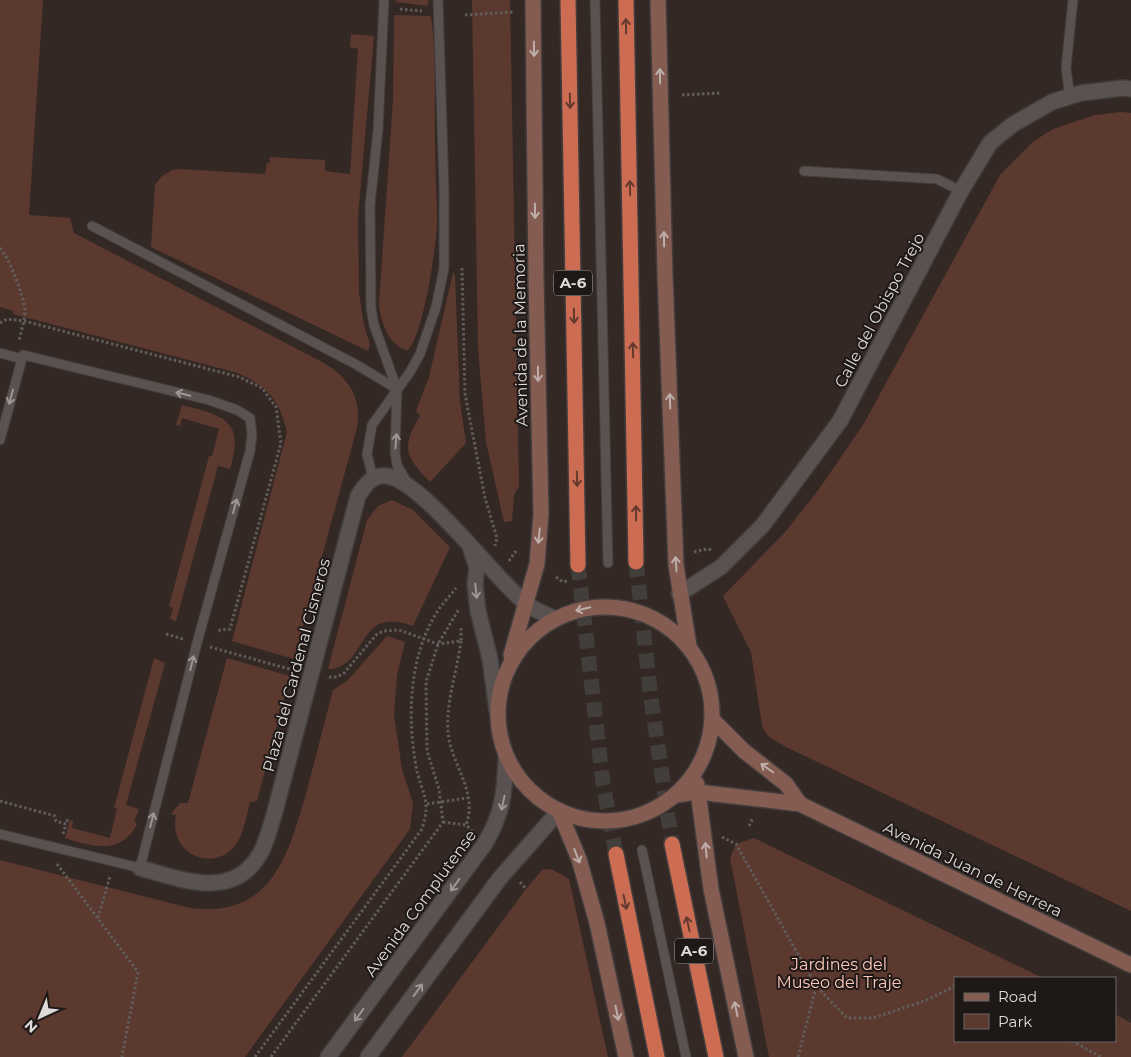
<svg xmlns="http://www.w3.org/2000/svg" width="1131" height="1057" font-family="Montserrat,sans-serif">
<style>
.built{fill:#342825;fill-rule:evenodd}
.green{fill:#5b392f}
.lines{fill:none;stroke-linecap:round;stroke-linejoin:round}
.trunk-tunnel{stroke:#423e3c;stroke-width:15;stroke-dasharray:15 8;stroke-linecap:butt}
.service-casing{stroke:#413d3c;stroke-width:11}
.minor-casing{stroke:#413d3c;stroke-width:18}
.tertiary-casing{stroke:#413d3c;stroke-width:18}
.secondary-casing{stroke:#413d3c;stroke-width:18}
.trunk-casing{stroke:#413d3c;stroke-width:18}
.path{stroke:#605c5a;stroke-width:3;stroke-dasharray:2.5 2.5;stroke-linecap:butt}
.service{stroke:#595251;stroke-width:9}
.minor{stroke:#595251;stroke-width:15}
.tertiary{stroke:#595251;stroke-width:15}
.secondary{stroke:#845c52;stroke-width:15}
.trunk{stroke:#cc6c52;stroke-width:15}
.oneway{stroke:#643a2f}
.oneway2{stroke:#beaeaa}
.oneway3{stroke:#9c9695}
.labels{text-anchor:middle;stroke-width:4;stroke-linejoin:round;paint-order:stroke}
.shield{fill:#1e1817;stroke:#a4a09f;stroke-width:1}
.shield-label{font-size:15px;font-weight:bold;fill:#dedad9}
.street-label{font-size:16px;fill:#dedad9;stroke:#1e1817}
.park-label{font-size:16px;fill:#ffc9b9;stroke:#1e1817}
</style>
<rect width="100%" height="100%" fill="#272220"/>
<path class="built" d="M0,0H1131V1057H0ZM955,978H1115V1041H955Z"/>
<g class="green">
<path d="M0,0H43L29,215L70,218L74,233L324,363C349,378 362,398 357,428L294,659L232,641L287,432C279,399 268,387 238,373L13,314V311L0,307Z"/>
<polygon points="396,0 428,0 428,6 396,2"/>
<polygon points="472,0 510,0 519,486 514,495 512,521 504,522 486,442 478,348"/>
<path d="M394,15L431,16C437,58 434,102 435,145C435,169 437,193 437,217C438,240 423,337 408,350C388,347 380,319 379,303L393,100Z"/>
<polygon points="351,34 374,36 358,217 359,293 364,325 370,344 368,351 151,247 155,185 162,176 172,170 181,169 265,174 267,163 270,163 270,157 325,160 325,171 350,174 358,49 350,47"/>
<polygon points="1121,112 1131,113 1131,911 786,747 768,736 762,726 751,652 723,596 786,531 819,489 863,425 1000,175 1034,141 1053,129 1095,115"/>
<path d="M453,273L455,275L460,402L466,443L430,482C405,456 401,447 420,416L416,411L429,377Z"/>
<path d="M182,405C224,416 245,420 230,469L218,466L176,621L170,619L173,608L169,606L209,456H212L219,429L182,418L180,426L176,425Z"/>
<path d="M392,500L413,510L450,547L413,626C355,604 369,668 328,669L367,520L378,506Z"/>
<path d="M387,636L405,642L397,675L394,715L402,769L413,803L410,829L245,1057H0V860L190,908C271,918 287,858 306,794C315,759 324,725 333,690L347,681Z"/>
<path d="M154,658L165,663L126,805L139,809L134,821L137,824C122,855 92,847 65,838L70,820L73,821L72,828L110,838L117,809L114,808Z"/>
<path d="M227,658L290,676L257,801L250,802C247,814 244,832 237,843C216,874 168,856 176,815L171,814L180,803H188Z"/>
<polygon points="754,838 1043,978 955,978 955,1041 1115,1041 1115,1014 1131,1023 1131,1057 769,1057 730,858 736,844"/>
<polygon points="551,869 569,879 608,1057 402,1057 526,889 542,870"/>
</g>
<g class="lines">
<g class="trunk-tunnel">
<polyline points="636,562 651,698 672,844"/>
<polyline points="578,565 603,784 616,854"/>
</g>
<defs>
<g id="service">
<polyline points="384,0 378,130 370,205 371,308 374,325 397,389 395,452 397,465 408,484"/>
<polyline points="595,0 608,563"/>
<polyline points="1070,97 1066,68 1073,0"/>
<polyline points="804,171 937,179 961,191"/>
<polyline points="92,226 357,365 397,389"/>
<polyline points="0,353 22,359"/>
<polyline points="0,440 23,355 209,400 237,410 250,418 252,435 250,451 197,643 140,868 0,834"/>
<polyline points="373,478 367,454 372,425 410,372 420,354 436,307 444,268 444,188 438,0"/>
<polyline points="642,850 686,1057"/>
</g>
<g id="minor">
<polyline points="471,550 477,567 475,584 478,611 490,659 497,711"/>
<polyline points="679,594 721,567 763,525 840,421 961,191 990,143 1012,125 1052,102 1081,93 1123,88 1131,89"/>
<path d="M140,868C181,879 234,902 261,852C267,841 270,827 274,815L358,496C365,485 372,474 387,476C421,480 494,577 524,602C532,609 544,614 554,618"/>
</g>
<g id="tertiary">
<path d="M328,1057L484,845C503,814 505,792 506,756"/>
<polyline points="368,1057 500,878 559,811"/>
</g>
<g id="secondary">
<polyline points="658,0 665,275 676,565 689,646"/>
<circle cx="605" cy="714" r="107"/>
<polyline points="511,655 537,564 541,514 536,279 533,0"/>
<polyline points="713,720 744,751 786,784 800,804"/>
<polyline points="697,784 711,889 746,1057"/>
<polyline points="676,795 698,792 800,804 1131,965"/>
<polyline points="559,811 579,859 597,923 626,1057"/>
</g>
<g id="trunk">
<polyline points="568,0 578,565"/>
<polyline points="626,0 636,562"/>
<polyline points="672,844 716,1057"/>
<polyline points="616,854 657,1057"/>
</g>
</defs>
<use href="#service" class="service-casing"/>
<use href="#minor" class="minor-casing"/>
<use href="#tertiary" class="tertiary-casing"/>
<use href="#secondary" class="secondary-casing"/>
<use href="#trunk" class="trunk-casing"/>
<g class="path">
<polyline points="400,9 422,11"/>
<polyline points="465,15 513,12"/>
<polyline points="682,95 721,93"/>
<path d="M0,248C9,257 24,297 25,310C25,321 21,331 19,341"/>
<polyline points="462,268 465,394 485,498 497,538 495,546"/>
<polyline points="0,323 7,319 24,321 239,377 262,388 276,407 281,443 230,629 220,630 217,633"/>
<polyline points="694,552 707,549 713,550"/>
<polyline points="509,561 515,552 519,554"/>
<polyline points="556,577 563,582 567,581"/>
<polyline points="166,634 183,639"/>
<path d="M461,641C457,674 442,712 450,744C457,771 477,796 466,825"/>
<polyline points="210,647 293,670"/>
<polyline points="329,677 337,677 344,673 376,635 383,631 399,630 438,644 461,641 461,626"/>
<polyline points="0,801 55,816 56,821 66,824 68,819"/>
<polyline points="427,804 467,798"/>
<polyline points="443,822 466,825 472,831"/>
<polyline points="749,826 753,818"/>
<polyline points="63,834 66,824"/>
<polyline points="722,837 736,844 816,986 847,1018 873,1018 927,1000 955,986"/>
<polyline points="57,864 138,972 122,1057"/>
<polyline points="520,882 526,889"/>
<polyline points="98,918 110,876"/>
<polyline points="1072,1041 1101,1057"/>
<path d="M255,1057L422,829C432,798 421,794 416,766C407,717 409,656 437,612C442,604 450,596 456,588"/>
<polyline points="271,1057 443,822 439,789 427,751 426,682 438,644 459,609"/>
<polyline points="798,1057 816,987"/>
</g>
<use href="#service" class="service"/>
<use href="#minor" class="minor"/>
<use href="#tertiary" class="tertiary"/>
<use href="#secondary" class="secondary"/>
<use href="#trunk" class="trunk"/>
</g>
<defs><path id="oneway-shaft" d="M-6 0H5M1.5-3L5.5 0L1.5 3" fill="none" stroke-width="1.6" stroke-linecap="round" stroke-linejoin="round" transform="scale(1.25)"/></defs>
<g class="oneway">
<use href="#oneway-shaft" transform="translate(626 26) rotate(-91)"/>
<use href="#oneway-shaft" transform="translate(570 101) rotate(89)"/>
<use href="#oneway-shaft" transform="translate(630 188) rotate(-91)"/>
<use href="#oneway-shaft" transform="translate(574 316) rotate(89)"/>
<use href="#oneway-shaft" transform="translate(633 350) rotate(-91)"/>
<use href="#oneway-shaft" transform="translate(577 479) rotate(89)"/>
<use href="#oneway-shaft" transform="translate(636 513) rotate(-91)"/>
<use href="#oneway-shaft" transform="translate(625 902) rotate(78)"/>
<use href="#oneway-shaft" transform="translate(688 924) rotate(-102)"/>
</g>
<g class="oneway2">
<use href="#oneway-shaft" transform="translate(534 49) rotate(89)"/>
<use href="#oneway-shaft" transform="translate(660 76) rotate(-91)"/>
<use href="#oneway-shaft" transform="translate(535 211) rotate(89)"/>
<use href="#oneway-shaft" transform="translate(664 239) rotate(-91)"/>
<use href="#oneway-shaft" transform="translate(538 374) rotate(89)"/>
<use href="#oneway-shaft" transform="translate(670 401) rotate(-92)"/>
<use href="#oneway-shaft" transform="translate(539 536) rotate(96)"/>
<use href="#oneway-shaft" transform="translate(676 564) rotate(-94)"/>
<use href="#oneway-shaft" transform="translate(583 609) rotate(166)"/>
<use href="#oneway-shaft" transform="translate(767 768) rotate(-145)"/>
<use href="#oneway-shaft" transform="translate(706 850) rotate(-96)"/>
<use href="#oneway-shaft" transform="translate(577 856) rotate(69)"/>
<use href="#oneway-shaft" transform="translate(736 1009) rotate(-102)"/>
<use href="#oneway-shaft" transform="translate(617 1013) rotate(78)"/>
</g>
<g class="oneway3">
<use href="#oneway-shaft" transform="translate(183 394) rotate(-166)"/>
<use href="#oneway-shaft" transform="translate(11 397) rotate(105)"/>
<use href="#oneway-shaft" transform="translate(396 441) rotate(-85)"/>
<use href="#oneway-shaft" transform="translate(235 506) rotate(-74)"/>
<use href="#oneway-shaft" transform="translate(476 591) rotate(84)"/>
<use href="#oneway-shaft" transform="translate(192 663) rotate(-76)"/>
<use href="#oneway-shaft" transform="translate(503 803) rotate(102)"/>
<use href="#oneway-shaft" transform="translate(152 820) rotate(-76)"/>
<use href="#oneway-shaft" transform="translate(455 885) rotate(126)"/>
<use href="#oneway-shaft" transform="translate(418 990) rotate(-54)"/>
<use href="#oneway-shaft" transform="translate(359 1015) rotate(126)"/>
</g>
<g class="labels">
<g class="shield">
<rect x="554" y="270.5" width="38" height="25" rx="4"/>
<rect x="675" y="938.5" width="38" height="25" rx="4"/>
</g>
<g class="shield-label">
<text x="573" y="288">A-6</text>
<text x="694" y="956">A-6</text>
</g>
<g class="street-label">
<text transform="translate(879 310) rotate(-62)" y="6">Calle del Obispo Trejo</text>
<text transform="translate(520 335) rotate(-91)" y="6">Avenida de la Memoria</text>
<text transform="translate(296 665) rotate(-75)" y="6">Plaza del Cardenal Cisneros</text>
<text transform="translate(973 869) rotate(26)" y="6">Avenida Juan de Herrera</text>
<text transform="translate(420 903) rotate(-54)" y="6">Avenida Complutense</text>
</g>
<g class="park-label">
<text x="839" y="970">Jardines del<tspan x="839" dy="18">Museo del Traje</tspan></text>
</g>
</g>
<rect x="954" y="977" width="162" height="65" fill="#1e1817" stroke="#6b6665"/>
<rect x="964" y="993" width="25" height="8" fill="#845c52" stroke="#6b6665"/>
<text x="998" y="1002" font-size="15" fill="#dedad9">Road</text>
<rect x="964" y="1014" width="25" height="15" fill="#5b392f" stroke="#6b6665"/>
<text x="998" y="1027" font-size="15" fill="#dedad9">Park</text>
<g transform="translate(40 1017) rotate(224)" stroke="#1e1817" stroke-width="4" paint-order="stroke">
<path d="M0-4L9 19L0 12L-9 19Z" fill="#dedad9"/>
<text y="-8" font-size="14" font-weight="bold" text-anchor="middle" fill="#dedad9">N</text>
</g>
</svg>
